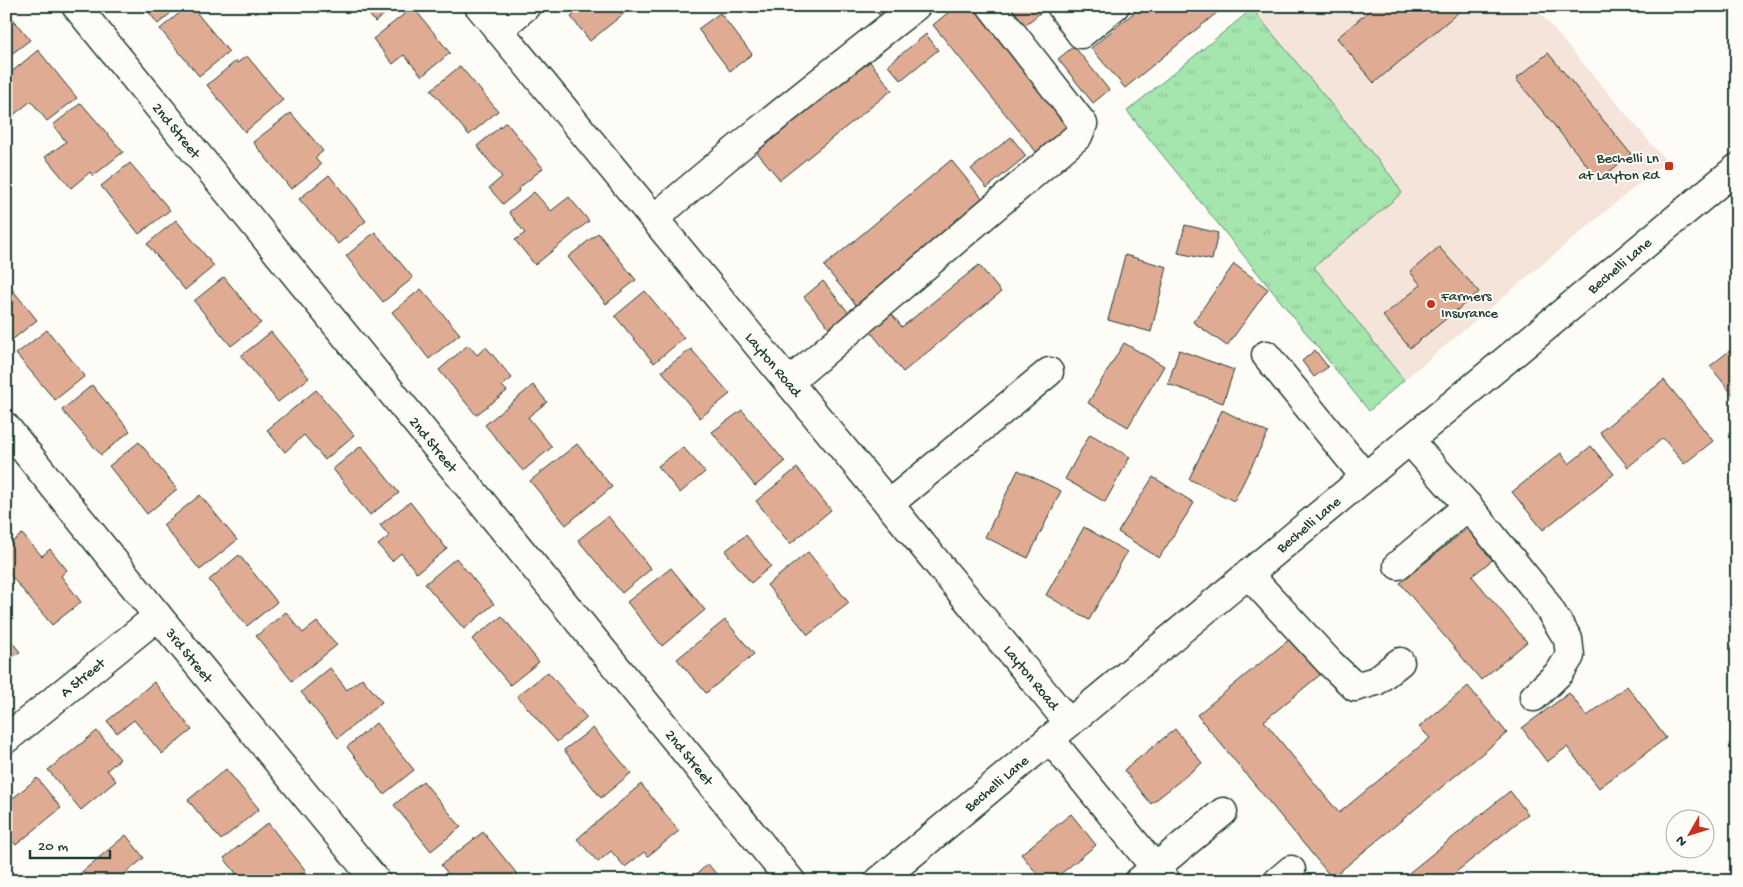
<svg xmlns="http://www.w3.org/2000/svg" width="1743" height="887" font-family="'Gochi Hand',sans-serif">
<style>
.built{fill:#f4e4d9}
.grass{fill:url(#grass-tufts);stroke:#629171}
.building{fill:#e0ab93;stroke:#1f3d34}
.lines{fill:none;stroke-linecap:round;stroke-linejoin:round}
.minor-casing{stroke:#1f3d34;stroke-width:31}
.major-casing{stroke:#1f3d34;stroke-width:31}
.minor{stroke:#fdfcf7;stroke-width:28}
.major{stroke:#fdfcf7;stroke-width:28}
.poi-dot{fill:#c8321e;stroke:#fdfcf7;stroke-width:2}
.labels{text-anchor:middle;stroke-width:4;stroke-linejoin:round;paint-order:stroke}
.street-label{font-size:15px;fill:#1f3d34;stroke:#fdfcf7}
.poi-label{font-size:15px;fill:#1f3d34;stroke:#fdfcf7;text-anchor:end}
</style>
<defs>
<pattern id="grass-tufts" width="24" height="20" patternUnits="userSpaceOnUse" patternTransform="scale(1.25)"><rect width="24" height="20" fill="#a5e5ae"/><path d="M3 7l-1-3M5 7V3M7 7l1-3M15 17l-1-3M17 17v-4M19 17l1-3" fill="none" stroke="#8ec596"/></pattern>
</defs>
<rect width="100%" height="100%" fill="#fdfcf7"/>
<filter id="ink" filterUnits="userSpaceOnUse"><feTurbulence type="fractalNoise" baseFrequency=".02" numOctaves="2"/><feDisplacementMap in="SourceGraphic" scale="10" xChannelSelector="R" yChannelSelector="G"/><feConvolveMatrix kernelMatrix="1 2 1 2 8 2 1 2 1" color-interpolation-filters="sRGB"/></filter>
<g filter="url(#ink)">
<polygon class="built" points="1256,6 1534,6 1666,161 1404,380 1314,267 1402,193 1252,9"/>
<polygon class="grass" points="1252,9 1391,176 1402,193 1314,267 1404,380 1369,411 1127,111"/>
<g class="building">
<polygon points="144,6 179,6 158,24"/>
<polygon points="188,6 191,6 229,52 199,76 160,29"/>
<polygon points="363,6 394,6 375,22"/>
<polygon points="584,6 633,6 590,41 571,17"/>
<polygon points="872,6 900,6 883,20"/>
<polygon points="956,6 976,6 1073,125 1038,154 933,25"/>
<polygon points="1010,6 1043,6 1045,9 1025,25"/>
<polygon points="1142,6 1225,6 1125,88 1091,48"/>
<polygon points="1375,6 1466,6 1374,83 1337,38"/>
<polygon points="413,7 450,53 422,76 404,55 393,64 373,39"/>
<polygon points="6,11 30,40 6,58"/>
<polygon points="720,13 752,54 730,71 698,29"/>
<polygon points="926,34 938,50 901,80 888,65"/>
<polygon points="1074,46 1109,90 1093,103 1058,59"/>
<polygon points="38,50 77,98 47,121 31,101 11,117 6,111 6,80 10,77 8,75"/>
<polygon points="1548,53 1631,154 1599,180 1516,79"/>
<polygon points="864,54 892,90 780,180 751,145"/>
<polygon points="247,56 283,100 245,132 207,85 236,61 237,63"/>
<polygon points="460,66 498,111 469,135 431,90"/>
<polygon points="81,103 123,152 93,176 90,172 71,188 45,157 66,142 53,125"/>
<polygon points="291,113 323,151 315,158 321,165 291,189 253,142"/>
<polygon points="506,122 543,168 518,189 519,191 503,204 489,188 502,177 477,146"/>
<polygon points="1011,137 1026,156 987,188 971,169"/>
<polygon points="951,160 984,200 856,305 824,266"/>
<polygon points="130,163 170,210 139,234 101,186"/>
<polygon points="329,175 366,221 338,244 299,199"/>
<polygon points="534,192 551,211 569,197 589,221 535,265 515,240 525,233 509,212"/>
<polygon points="176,220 214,266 185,290 147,244"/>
<polygon points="1185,225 1218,233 1212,260 1178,253"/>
<polygon points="375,232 413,278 383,302 346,256"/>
<polygon points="598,233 636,280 606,304 568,257"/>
<polygon points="1439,247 1479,292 1410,348 1383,316 1421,285 1410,272"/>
<polygon points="1125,255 1167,267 1151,332 1108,320"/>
<polygon points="1234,264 1268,289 1227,346 1193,322"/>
<polygon points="979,265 1001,292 903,372 870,331 891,313 902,327"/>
<polygon points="224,277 261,323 231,346 194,301"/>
<polygon points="823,281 853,318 834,334 804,297"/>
<polygon points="6,282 37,320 7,344 6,344"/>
<polygon points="421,289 460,334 429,359 392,312"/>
<polygon points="645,291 684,338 654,363 615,316"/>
<polygon points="47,330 85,376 55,400 16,354"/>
<polygon points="271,332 309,378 278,402 241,356"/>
<polygon points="1124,343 1164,366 1128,427 1088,403"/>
<polygon points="468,345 477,355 486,347 512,378 502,386 507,391 476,415 439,370"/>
<polygon points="1737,345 1737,400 1710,366"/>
<polygon points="691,349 730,394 700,418 662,371"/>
<polygon points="1179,350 1234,370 1223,403 1168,384"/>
<polygon points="1315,350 1328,367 1314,377 1302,361"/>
<polygon points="1664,380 1713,441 1684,464 1663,438 1628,467 1600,432"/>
<polygon points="92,385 130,431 101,455 62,410"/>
<polygon points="533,385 547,402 528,417 552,447 523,471 485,425"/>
<polygon points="316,390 354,435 325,460 304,435 285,452 267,430"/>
<polygon points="742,410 785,462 755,486 712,432"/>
<polygon points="1222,410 1268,433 1234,501 1189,479"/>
<polygon points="1090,434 1130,457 1105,502 1065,479"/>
<polygon points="139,442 177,489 147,514 109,466"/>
<polygon points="577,444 612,487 566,525 530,481"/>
<polygon points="361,446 399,493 370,515 333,469"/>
<polygon points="1591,446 1614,474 1543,530 1512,492 1561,453 1569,464"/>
<polygon points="683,447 705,472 680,493 658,466"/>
<polygon points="797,468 831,510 790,544 756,501"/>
<polygon points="1018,470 1061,491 1028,558 985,537"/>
<polygon points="1153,477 1194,503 1159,558 1118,532"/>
<polygon points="200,495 237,540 200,570 163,525"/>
<polygon points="410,502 447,549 417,573 401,553 392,561 378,545 389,536 380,525"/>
<polygon points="608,516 651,569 622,593 578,540"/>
<polygon points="1470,526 1496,557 1472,576 1527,642 1481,680 1400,583"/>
<polygon points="1084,527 1127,552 1089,620 1046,595"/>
<polygon points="22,534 42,556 50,549 67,570 61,576 81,602 52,625 6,570 6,547"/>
<polygon points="746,535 771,566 751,583 725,551"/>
<polygon points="808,552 849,603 808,635 767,585"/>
<polygon points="239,555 277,602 247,626 209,580"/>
<polygon points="456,558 494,604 464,629 425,584"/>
<polygon points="671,568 705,610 662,646 627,602"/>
<polygon points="286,612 303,633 317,622 337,645 292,681 256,636"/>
<polygon points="502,616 539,662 510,685 472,639"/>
<polygon points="725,620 754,654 706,693 677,659"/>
<polygon points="1297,633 1327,669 1264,721 1339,813 1430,738 1419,727 1468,686 1507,733 1332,878 1197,715"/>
<polygon points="6,635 20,652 6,662"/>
<polygon points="330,668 347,690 362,678 382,702 338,738 301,692"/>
<polygon points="548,672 587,718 557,742 517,696"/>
<polygon points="154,682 192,730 162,754 134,720 117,733 107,721"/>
<polygon points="1627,686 1666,738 1599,788 1567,747 1547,762 1522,728 1569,693 1587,716"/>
<polygon points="376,723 414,770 384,794 347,747"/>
<polygon points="593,728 631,773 601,798 564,750"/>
<polygon points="1175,729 1202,763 1151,804 1124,770"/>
<polygon points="97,731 120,759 107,770 116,781 81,810 48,770"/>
<polygon points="226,769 259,809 221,840 188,800"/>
<polygon points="37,778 61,808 16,845 6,833 6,804"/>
<polygon points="423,781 461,827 431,851 394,805"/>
<polygon points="641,784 679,831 648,856 644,852 625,867 611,851 598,862 577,839"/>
<polygon points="1510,791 1528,814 1445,881 1399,881"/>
<polygon points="1071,814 1096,845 1052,881 1043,881 1021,854"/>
<polygon points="268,823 306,871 294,881 242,881 224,858"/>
<polygon points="483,832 517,874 509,881 454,881 441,865"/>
<polygon points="126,835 144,858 116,881 71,881"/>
<polygon points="708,864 722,881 689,881"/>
</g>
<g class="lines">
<defs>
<g id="minor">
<polyline points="76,6 791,881"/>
<polyline points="479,6 1069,723"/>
<polyline points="1061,6 1081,34 1115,6"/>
<polyline points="498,30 526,6"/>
<path d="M654,219C739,145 828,75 916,6"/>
<polyline points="1266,355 1365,477"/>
<polyline points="789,382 1078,136 1083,124 991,6"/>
<polyline points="6,427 158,616 376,881"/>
<polyline points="1409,440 1468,506 1541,596 1568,639 1570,656 1560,672 1534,697"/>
<polyline points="889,504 1049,372"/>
<polyline points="1398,565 1468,506"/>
<polyline points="1248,574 1329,662 1355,687 1376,681 1400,662"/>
<polyline points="6,739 158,616"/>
<polyline points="1050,739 1166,881"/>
<polyline points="1139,881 1223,812"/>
<polyline points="1278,881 1291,870"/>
</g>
<polyline id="major" points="879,881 1737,168"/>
</defs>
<use href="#minor" class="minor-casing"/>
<use href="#major" class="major-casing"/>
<use href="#minor" class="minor"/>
<use href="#major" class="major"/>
</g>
</g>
<g class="poi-dot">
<rect x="1664" y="161" width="10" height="10" rx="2.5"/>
<circle cx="1431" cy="304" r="5"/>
</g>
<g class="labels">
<g class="street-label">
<text transform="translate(177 130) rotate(51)" y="5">2nd Street</text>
<text transform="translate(1619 265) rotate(-40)" y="5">Bechelli Lane</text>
<text transform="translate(774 364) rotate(50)" y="5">Layton Road</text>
<text transform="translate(434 444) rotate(51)" y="5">2nd Street</text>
<text transform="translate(1308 524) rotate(-40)" y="5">Bechelli Lane</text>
<text transform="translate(190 655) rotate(51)" y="5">3rd Street</text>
<text transform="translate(82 677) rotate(-39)" y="5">A Street</text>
<text transform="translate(1032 677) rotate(51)" y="5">Layton Road</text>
<text transform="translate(690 757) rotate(51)" y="5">2nd Street</text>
<text transform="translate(996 783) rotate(-40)" y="5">Bechelli Lane</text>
</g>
<g class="poi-label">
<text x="1659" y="162">Bechelli Ln<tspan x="1659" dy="17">at Layton Rd</tspan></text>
<text x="1441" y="300" text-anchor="start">Farmers<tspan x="1441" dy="17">Insurance</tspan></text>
</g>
</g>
<rect width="1743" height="887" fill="none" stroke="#fdfcf7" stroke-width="25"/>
<rect x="12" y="12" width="1718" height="862" fill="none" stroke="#1f3d34" stroke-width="2" filter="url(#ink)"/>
<g transform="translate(1690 834) rotate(231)"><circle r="24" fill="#fdfcf7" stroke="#a4b0a9"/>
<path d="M0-4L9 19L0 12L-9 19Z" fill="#c8321e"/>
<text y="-8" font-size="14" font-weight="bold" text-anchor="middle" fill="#1f3d34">N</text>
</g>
<path d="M30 850v8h80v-8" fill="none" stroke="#1f3d34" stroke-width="2.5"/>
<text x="38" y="850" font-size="15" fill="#1f3d34" stroke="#fdfcf7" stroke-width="4" paint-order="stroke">20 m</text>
</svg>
